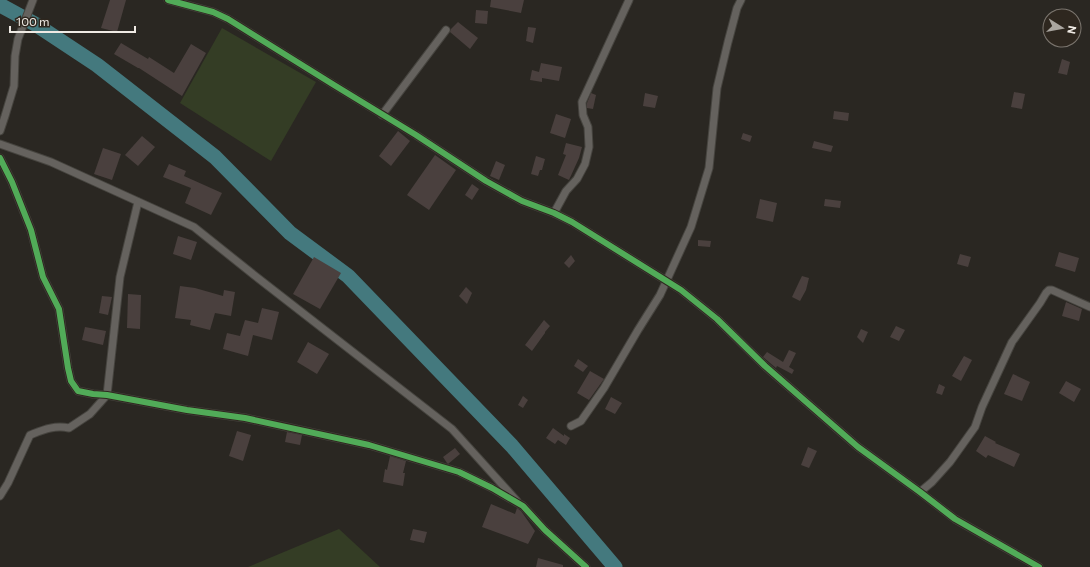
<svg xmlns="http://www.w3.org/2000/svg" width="1090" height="567" font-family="Commissioner,sans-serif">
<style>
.green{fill:#343d25}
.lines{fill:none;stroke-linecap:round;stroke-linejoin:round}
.river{stroke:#44797e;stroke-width:15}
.building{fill:#4a403e}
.street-casing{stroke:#46443f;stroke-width:9}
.street{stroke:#65625e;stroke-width:7}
.cycleway-casing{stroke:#2e271f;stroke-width:8}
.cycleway{stroke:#51ab58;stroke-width:6}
</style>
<rect width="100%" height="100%" fill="#2a2722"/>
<g class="green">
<polygon points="222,28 316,82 271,161 180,103"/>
<polygon points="339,529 380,567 248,567"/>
</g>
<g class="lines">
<polyline class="river" points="0,5 35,24 97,65 215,157 290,233 348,276 512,446 615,567"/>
</g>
<g class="building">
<polygon points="110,0 126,0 117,32 101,28"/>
<polygon points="491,0 524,0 521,13 490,7"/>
<polygon points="476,10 488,11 487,24 475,23"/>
<polygon points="458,22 478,38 470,49 450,32 451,29"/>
<polygon points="528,27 536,28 533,43 526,41"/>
<polygon points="121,43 148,59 149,57 174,73 191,44 206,53 182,96 139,68 138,68 114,54"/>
<polygon points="1062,59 1070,62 1067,75 1058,73"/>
<polygon points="541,63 562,67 559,81 542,78 542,82 530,80 532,70 539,72"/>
<polygon points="1014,92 1025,94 1022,109 1011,107"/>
<polygon points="591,93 596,95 593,109 587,108 587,103"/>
<polygon points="645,93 658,96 655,108 643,106"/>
<polygon points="834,111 849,113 848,121 833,119"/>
<polygon points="556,114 571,119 565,138 550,133"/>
<polygon points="398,131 410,141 391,166 379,156"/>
<polygon points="743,133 752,136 750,142 741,139"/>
<polygon points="142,136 155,147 138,166 125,155"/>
<polygon points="814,141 833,146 831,152 812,148"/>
<polygon points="566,143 582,147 579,158 569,180 558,175 566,155 563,154"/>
<polygon points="103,148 121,154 112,180 94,174"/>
<polygon points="435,155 456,170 429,210 407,195"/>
<polygon points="536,156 545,159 542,170 540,170 538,176 531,174"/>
<polygon points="496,161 505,165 499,180 490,176"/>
<polygon points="169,164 186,171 184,176 222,193 211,215 185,203 191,188 163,177"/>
<polygon points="472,184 479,189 472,200 465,195"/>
<polygon points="760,199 777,203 773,222 756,218"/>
<polygon points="825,199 841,201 840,208 824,206"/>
<polygon points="178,236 197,242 191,260 173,254"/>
<polygon points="698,240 711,241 710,247 698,246"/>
<polygon points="1059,252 1079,258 1075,272 1055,266"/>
<polygon points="960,254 971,257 968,267 957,264"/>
<polygon points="571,255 575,261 569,268 564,263"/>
<polygon points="314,257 341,273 320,309 293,294"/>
<polygon points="802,276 809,278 806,290 800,301 792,297 800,280"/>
<polygon points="180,286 195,288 223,296 224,290 235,292 231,316 215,313 210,330 190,325 191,320 175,318"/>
<polygon points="466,287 472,293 467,304 459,296"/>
<polygon points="128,294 141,295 140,329 127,328"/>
<polygon points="102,296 112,297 108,315 99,313"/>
<polygon points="1066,302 1082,309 1079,321 1062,316"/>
<polygon points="262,308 279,312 272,340 253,335 248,356 223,349 227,333 240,336 245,320 258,323"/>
<polygon points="544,320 550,326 545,332 545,333 532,351 525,345"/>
<polygon points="896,326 905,330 899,341 890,337"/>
<polygon points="85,327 106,331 103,345 82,340"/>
<polygon points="861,329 868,332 863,343 857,337"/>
<polygon points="308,342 329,354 317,374 297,362"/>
<polygon points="789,350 796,353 789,367 794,370 792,374 777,366 776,368 763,357 767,352 783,362"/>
<polygon points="964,356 972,360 961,381 952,376"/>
<polygon points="578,359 588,366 583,372 574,366"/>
<polygon points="590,371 604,379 589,400 577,393"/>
<polygon points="1013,374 1030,382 1022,401 1004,394"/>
<polygon points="1066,381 1081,389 1074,402 1059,393"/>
<polygon points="939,384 945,387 942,395 936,393"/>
<polygon points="523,396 528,400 523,408 518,405"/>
<polygon points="611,397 622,403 615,414 605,409"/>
<polygon points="553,428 564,436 564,434 570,438 566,445 558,440 555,444 546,438"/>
<polygon points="237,431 251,435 243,461 229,456"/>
<polygon points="287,432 302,435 300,445 285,442"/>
<polygon points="985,436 996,442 995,443 1020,454 1014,467 988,455 986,458 976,451"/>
<polygon points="808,447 817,451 809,468 801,465"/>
<polygon points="455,448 460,454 448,464 447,463 443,457"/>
<polygon points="390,456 406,461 403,473 405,473 403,486 383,482 385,469 387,470"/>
<polygon points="491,504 515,514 517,508 521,511 535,531 528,544 482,527"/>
<polygon points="413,529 427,532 424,543 410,540"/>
<polygon points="538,558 563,565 563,567 536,567"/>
</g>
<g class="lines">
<defs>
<g id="street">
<polyline points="168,0 213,12 228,19 334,85 416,135 486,181 522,201 554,213 572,222 681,290 717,319 765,366 858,447 920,492 955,519 1039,567"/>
<polyline points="382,115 446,30"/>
<polyline points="0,131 5,116 14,86 15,56 18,39 33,0"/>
<polyline points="0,144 51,162 194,227 254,275 452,429 517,501"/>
<polyline points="0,158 12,182 31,230 43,277 59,309 68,368 71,381 78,391 93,394 107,395 187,410 245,418 369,445 459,472 492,488 523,506 545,530 586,567"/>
<polyline points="554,213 566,191 577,179 585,164 589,147 588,127 583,115 582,102 629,0"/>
<polyline points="571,426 581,421 604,388 638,330 660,295 691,227 709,168 717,88 728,42 737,8 741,0"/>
<polyline points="920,492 932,482 950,462 975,427 982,407 1012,342 1040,303 1046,293 1049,290 1052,290 1090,307"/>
<path d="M0,496L8,483L30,435C43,430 54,425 69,428L90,414L107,395L120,277L138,202"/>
</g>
</defs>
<use href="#street" class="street-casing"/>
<use href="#street" class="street"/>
<defs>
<g id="cycleway">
<polyline points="168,0 213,12 228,19 334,85 416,135 486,181 522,201 554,213 572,222 681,290 717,319 765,366 858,447 920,492 955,519 1039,567"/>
<polyline points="0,158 12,182 31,230 43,277 59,309 68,368 71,381 78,391 93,394 107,395 187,410 245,418 369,445 459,472 492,488 523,506 545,530 586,567"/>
</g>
</defs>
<use href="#cycleway" class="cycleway-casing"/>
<use href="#cycleway" class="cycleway"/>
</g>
<g transform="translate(1062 28) rotate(101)"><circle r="19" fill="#2e271f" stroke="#7b756e"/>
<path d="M0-3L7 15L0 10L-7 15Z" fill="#aaa6a0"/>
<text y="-6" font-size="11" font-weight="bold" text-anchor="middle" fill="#efeae4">N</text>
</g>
<path d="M10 26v6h125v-6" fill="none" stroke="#efeae4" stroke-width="2"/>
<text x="16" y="26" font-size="12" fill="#efeae4" stroke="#2e271f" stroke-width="3" paint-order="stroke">100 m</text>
</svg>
